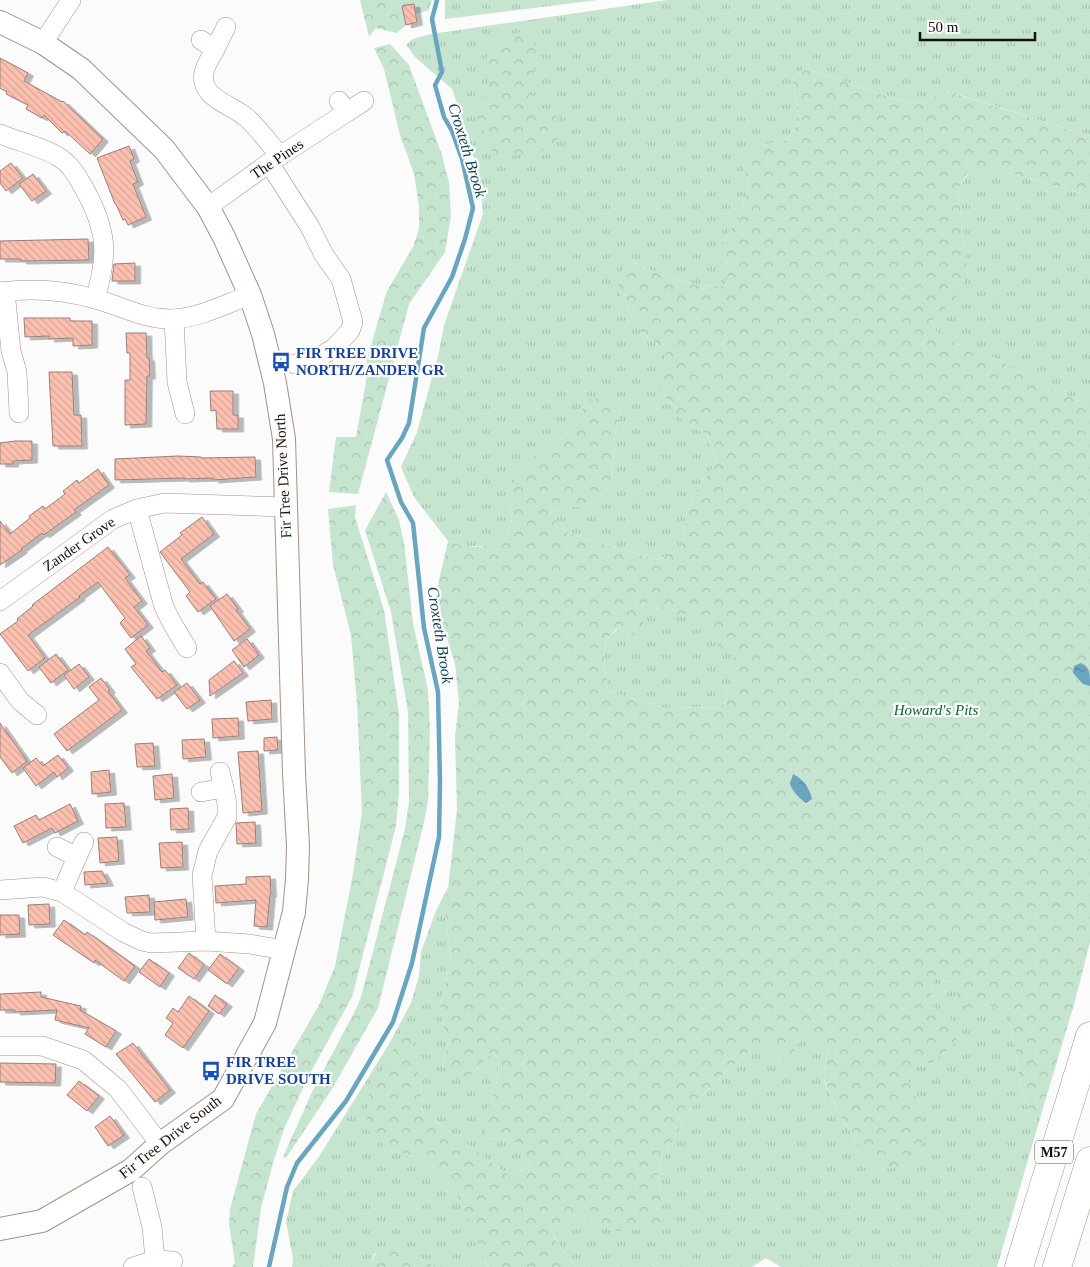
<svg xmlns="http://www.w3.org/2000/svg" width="1090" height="1267" font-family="'Times New Roman',serif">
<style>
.grass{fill:url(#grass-tufts)}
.forest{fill:url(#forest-crowns);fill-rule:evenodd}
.water{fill:url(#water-ripples)}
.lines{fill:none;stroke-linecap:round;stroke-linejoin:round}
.stream{stroke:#69a5bf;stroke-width:4.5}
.building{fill:url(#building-back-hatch);stroke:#9a7e77;filter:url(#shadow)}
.minor-casing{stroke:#a89082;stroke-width:20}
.tertiary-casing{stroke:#a89082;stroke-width:24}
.motorway-casing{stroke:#a89082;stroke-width:29}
.minor{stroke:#fff;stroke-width:19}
.tertiary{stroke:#fff;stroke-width:22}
.motorway{stroke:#fff;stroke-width:28}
.labels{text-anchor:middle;stroke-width:4.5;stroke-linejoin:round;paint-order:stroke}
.shield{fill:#fbfbfb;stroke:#5c5652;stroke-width:1}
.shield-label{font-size:14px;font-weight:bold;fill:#18100a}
.street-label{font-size:15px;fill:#18100a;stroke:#fbfbfb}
.transit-label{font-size:15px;font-weight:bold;fill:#164399;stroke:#fbfbfb;text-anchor:start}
.park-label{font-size:15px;font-style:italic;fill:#0a643a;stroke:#fbfbfb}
.water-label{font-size:16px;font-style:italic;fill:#0d4255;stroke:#fbfbfb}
</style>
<defs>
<pattern id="grass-tufts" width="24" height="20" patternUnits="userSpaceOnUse" patternTransform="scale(1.25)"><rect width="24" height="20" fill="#c6e5d0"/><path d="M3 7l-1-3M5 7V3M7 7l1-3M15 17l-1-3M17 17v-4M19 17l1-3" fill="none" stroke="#a9c3b1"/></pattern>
<pattern id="forest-crowns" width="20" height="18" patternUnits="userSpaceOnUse" patternTransform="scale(1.25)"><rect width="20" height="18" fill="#c6e5d0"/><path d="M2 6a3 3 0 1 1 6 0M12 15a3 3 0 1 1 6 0" fill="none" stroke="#a9c3b1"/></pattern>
<pattern id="water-ripples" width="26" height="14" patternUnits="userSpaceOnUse" patternTransform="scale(1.25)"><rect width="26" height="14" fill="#69a5bf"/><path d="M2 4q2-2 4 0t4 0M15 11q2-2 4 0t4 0" fill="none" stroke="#558599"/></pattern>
<pattern id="building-back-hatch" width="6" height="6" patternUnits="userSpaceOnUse" patternTransform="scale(1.25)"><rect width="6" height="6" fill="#fcc0b0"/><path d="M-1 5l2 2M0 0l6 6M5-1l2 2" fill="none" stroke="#d7a496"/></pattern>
<filter id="shadow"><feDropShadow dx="5.5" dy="3" stdDeviation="0" flood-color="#0004"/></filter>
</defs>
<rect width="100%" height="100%" fill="#fbfbfb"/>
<g class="grass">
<polygon points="445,0 597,0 445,19"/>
<polygon points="667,0 1090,0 1090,136 947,91 923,102 907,103 804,68 793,80 799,121 787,140 764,145 744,169 749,182 740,217 722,242 728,273 725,286 696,285 661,275 631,261 618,290 641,332 667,352 680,418 708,436 717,462 700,484 687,509 681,548 657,560 569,534 549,513 571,507 587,506 612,485 614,441 620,411 587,401 569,432 554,445 538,453 510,502 512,519 507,538 491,546 464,546 448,541 414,497 401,467 417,432 439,352 444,325 483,214 481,190 469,138 452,89 416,58 406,45 413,39 431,34"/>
<polygon points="969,172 1006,172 1090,196 1090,406 1031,378 993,357 952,342 937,333 931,321 939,313 968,274 958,189"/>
<polygon points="651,601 664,607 699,610 706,626 736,657 739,678 726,692 727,699 723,707 665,708 608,691 604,663 606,640 617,629 622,626 631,634 642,605"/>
<polygon points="449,886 445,915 451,961 440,1005 443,1027 449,1041 442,1066 473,1073 491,1054 499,1057 498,1077 490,1107 488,1138 515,1141 530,1166 511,1177 423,1112 419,1077 390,1150 425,1159 452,1186 467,1216 483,1257 489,1267 437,1267 388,1244 374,1254 371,1267 292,1267 293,1258 286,1222 293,1191 318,1158 353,1102 389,1044 411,1003 419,976 421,952 437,908"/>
<path d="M933,978L951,982L983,1004L1007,1011L1015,1046L1020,1084L1030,1115H1041L997,1267H781L766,1258L752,1267H577L566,1257L553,1235L558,1224L576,1215L613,1231L662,1200L657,1169L692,1107L719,1078L752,1049H773L802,1037L828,1045L824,1081L841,1117L860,1147L921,1106L907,1079C923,1048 931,1012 933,978Z"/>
</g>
<g class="forest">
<polygon points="360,0 432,0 429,10 416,14 414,4 402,6 406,25 397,33 376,28 369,37"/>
<polygon points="519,32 532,40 540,55 534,70 531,99 539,108 558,117 560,137 544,150 503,158 493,153 474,110 484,99 489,80 485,62 491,45"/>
<polygon points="390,44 409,65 442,155 449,183 451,216 445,252 409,304 358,494 329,492 336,437 356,437 366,382 367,359 387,291 413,247 419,229 419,207 414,174 400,135 384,69 374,48"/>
<path d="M804,68L907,103L923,102L946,91L1090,136V196L1006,172H968L958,189L968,274L955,299L931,321L937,333L952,342L993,357L1031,378L1090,406V942L1075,1001L1041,1115H1030L1020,1084L1015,1046L1007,1011L983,1004L965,1010L951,982L933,978L931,1005L958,1024L956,1043L932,1063L915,1064L907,1079L921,1106L926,1135L911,1166L883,1169L860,1147L841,1117L824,1080L828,1045L802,1037L788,1062L773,1049H752L719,1078L692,1107L657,1169L662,1200L661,1221L640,1230L613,1231L576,1215L558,1224L553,1236L566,1257L577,1267H489L483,1257L467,1216L452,1186L425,1159L390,1150L366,1129L369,1093L395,1047L409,1031L419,1077L423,1112L511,1177L530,1166L515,1141L488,1138L477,1115L490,1106L498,1077L499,1057L491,1054L473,1073L461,1080L442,1066L449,1041L443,1027L440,1005L451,961L445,915L457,810L455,737L459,703L455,664L435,598L448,541C472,549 485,549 507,538L512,519L510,502L511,486L519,472L538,453L554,445L569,432L587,401L609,394L620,411L614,441L612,485L587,506L571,507L549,513L569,534L657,560L681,548L687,509L700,484L717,462L708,436L680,418L655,381L667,352L641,332L618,290L619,273L631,261L661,275L696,285L725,286L728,273L719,260L722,242L740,217L749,182L744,169V155L764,145L787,140L799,121L793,80ZM651,601L678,615L699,611L706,626L719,647L735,657L725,670L738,679L726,692L727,699L723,707L665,708L608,691L604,663L606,640L616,629L622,626L631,634L640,636L644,625L639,614L642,605Z"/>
<polygon points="386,492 399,520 404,543 413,623 428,690 430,728 428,800 425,818 378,1008 332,1089 286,1158 283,1157 312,1092 356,1009 361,997 405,829 409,801 408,712 391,612 365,530"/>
<polygon points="356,505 355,517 384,610 399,714 399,793 396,826 352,997 308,1077 284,1129 273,1163 261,1208 253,1267 232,1267 235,1263 229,1224 230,1209 256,1114 319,1005 335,966 353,874 362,812 357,704 351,635 333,565 328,509"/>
<path d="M388,1244L437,1267H371C374,1256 376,1248 388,1244Z"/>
</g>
<g class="water">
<path d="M1081,663C1090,667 1090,674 1090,686L1083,684L1073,673L1074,666Z"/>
<path d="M793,774C804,780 809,787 812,799L806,803C799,798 793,792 790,784Z"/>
</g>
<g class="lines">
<polyline class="stream" points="269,1267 287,1187 297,1163 346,1101 393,1022 412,963 439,837 440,782 438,692 424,628 413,523 401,502 387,460 402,438 409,423 424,328 452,277 465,239 473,208 462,159 452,131 444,117 435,85 442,72 432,19 437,0"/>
</g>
<g class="building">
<polygon points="414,4 417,22 406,25 402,6"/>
<polygon points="0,58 28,73 24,81 62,102 63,101 103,139 90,154 65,131 62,133 44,115 42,118 26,109 28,105 6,94 7,92 0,88"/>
<polygon points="129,146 134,159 130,161 138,182 133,184 146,217 128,225 125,219 123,220 116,204 115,204 97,158"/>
<polygon points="11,163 23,178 6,191 0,183 0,171"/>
<polygon points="33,174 46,191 32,201 19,184"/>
<polygon points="88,239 89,260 21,261 21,259 0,259 0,241"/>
<polygon points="135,263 135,281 112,281 114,264"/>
<polygon points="24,318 70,318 70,321 92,321 92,345 73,346 73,338 49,339 49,336 25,337"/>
<polygon points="126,333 146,333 147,358 149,358 150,376 147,376 146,424 125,425 125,380 130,380 130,353 127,353"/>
<polygon points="49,372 72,372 74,415 81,415 82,446 53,446"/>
<polygon points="210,391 233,391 233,415 238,415 238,429 217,429 216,410 211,411"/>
<polygon points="15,441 32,441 32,460 13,461 13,464 0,464 0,443"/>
<polygon points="178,456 201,457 201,458 255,457 256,477 213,480 213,478 184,479 184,478 115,480 115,459"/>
<polygon points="98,469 109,485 74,510 76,512 59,524 44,535 42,533 21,549 22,550 0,565 0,521 10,534 30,518 29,516 43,506 45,509 65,494 63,491 77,480 79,483"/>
<polygon points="202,517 214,534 181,559 200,584 203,582 216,599 198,612 186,596 190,592 160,552 182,535 180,533"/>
<polygon points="108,547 130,575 125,578 142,601 134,607 148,625 131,638 120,623 125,618 98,582 79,596 80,597 28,635 45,658 28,671 0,634 18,621 17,619 33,606 32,605"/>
<polygon points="227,594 238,609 236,610 250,629 234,641 210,606"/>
<polygon points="141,636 150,648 146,651 162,672 165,670 177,685 157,699 131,667 136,664 125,649"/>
<polygon points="247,639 259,655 244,667 232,650"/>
<polygon points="56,654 68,670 51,683 39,667"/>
<polygon points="234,661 243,673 210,696 209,680"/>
<polygon points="79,664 89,677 74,689 64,675"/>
<polygon points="101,678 110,690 108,691 122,710 67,751 54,734 99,700 89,687"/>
<polygon points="187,683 200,700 187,709 174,692"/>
<polygon points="271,700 272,719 248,721 246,702"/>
<polygon points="238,718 239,736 213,738 212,719"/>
<polygon points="0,723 27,761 12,773 0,757"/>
<polygon points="277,737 278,750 264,751 264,738"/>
<polygon points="204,739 206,757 183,759 182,740"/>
<polygon points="153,743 155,766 137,767 135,744"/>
<polygon points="258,751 262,811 243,813 238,752"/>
<polygon points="58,755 68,768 57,777 54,772 36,786 23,768 36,758 43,766"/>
<polygon points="109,770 111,792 92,794 91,772"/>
<polygon points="172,774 174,798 155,800 153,776"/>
<polygon points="124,803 126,827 106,828 105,804"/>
<polygon points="70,804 78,821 55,833 52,828 23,843 14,826 36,815 39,820"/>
<polygon points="188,808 189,829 171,830 170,809"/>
<polygon points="255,822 256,843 237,844 236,823"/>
<polygon points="117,837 119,861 100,863 98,838"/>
<polygon points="182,842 183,867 161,868 159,843"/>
<polygon points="102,871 108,883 85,885 84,872"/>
<polygon points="270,876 271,894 270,894 267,927 254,926 256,900 216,903 215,886 246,884 246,877"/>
<polygon points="149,895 150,912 127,913 125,897"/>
<polygon points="186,899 188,917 155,920 154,902"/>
<polygon points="49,904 50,924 29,925 28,905"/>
<polygon points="0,915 19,915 20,934 0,935"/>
<polygon points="64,920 85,935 87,932 135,966 124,981 95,960 94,963 53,935"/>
<polygon points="189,953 204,965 194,979 178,968"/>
<polygon points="220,954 239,968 227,984 208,970"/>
<polygon points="149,959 169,973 160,987 139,972"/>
<polygon points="41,992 41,997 81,1006 80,1010 116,1031 106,1047 85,1034 89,1028 55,1020 57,1010 15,1012 15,1010 0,1010 0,994"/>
<polygon points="215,995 227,1004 219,1014 208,1006"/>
<polygon points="189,996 209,1011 183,1048 165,1035 173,1023 166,1018 173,1008 178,1012"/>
<polygon points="133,1043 170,1090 155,1102 116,1054"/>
<polygon points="0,1063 56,1064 55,1083 0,1082"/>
<polygon points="79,1081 99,1096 87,1111 67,1095"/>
<polygon points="110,1116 124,1135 108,1146 95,1127"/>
</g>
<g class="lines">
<defs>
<g id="minor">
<polyline points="201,40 215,49 226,27"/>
<polyline points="43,43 71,0"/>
<path d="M215,49C212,56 205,65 204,73C199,98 233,105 247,118C259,129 269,143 280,156"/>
<polyline points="339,101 347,112 364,101"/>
<path d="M0,134C19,142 40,146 57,156C70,163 77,176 84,188C107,230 109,254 95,299"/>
<polyline points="269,163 310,227 324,255 341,279 353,322 350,331 334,348 318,358 295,364"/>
<polyline points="208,207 269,163 347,112"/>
<polyline points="5,291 11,351 17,372 19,413"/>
<path d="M0,292C32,288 64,290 95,299C122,306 145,320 173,319C199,318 226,304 250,295"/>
<polyline points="174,319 177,382 185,414"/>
<polyline points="137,509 164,607 172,623 187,648"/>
<polyline points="0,601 113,519 137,509 164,503 286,507"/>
<polyline points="0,673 20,701 37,715"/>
<polyline points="201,792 224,788 220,772"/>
<polyline points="57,847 77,857 84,842"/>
<polyline points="0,890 43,887 62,892 123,932 142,941 151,943 206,941 249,944 285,950"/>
<polyline points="62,892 77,857"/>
<polyline points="206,941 202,875 208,851 227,817 227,804 224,788"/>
<polyline points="0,1046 42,1046 83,1060 118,1089 160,1144"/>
<polyline points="142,1187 152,1227 155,1260"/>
<polyline points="133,1267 155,1260 173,1261"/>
</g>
<polyline id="tertiary" points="0,22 43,43 81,69 164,149 208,207 224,237 250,295 263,334 275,383 284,439 294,773 298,846 297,879 294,912 265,1023 223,1099 160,1144 131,1170 42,1221 0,1229"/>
<g id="motorway">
<polyline points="1019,1267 1090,1036"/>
<polyline points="1057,1267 1090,1161"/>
</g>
</defs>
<use href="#minor" class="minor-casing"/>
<use href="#tertiary" class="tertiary-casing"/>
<use href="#motorway" class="motorway-casing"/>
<use href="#minor" class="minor"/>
<use href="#tertiary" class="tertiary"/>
<use href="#motorway" class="motorway"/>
</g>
<defs>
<symbol id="bus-bare" viewBox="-9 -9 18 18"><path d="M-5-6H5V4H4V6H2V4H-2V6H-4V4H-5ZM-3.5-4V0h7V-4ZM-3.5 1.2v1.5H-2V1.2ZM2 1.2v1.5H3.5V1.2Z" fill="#1a4fb4" stroke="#fbfbfb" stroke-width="2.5" paint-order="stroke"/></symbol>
</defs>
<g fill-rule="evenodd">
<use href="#bus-bare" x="267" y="348" width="28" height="28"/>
<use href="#bus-bare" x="197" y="1057" width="28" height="28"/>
</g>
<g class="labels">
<rect class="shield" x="1035" y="1140.5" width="38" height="23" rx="4"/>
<g class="shield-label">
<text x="1054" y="1157">M57</text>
</g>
<g class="street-label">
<text transform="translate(277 159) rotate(-34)" y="5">The Pines</text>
<text transform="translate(283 476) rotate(-93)" y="5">Fir Tree Drive North</text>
<text transform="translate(79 544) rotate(-35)" y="5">Zander Grove</text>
<text transform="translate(170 1137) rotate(-38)" y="5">Fir Tree Drive South</text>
</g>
<g class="transit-label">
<text x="296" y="358">FIR TREE DRIVE<tspan x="296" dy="17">NORTH/ZANDER GR</tspan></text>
<text x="226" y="1067">FIR TREE<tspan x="226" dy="17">DRIVE SOUTH</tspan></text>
</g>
<g class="park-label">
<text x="936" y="715">Howard's Pits</text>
</g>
<g class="water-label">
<text transform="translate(468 150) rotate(73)" y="6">Croxteth Brook</text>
<text transform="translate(441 635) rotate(81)" y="6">Croxteth Brook</text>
</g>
</g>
<path d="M920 32v8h115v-8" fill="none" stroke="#18100a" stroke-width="2.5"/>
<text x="928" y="32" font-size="15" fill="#18100a" stroke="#fbfbfb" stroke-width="4" paint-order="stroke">50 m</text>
</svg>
